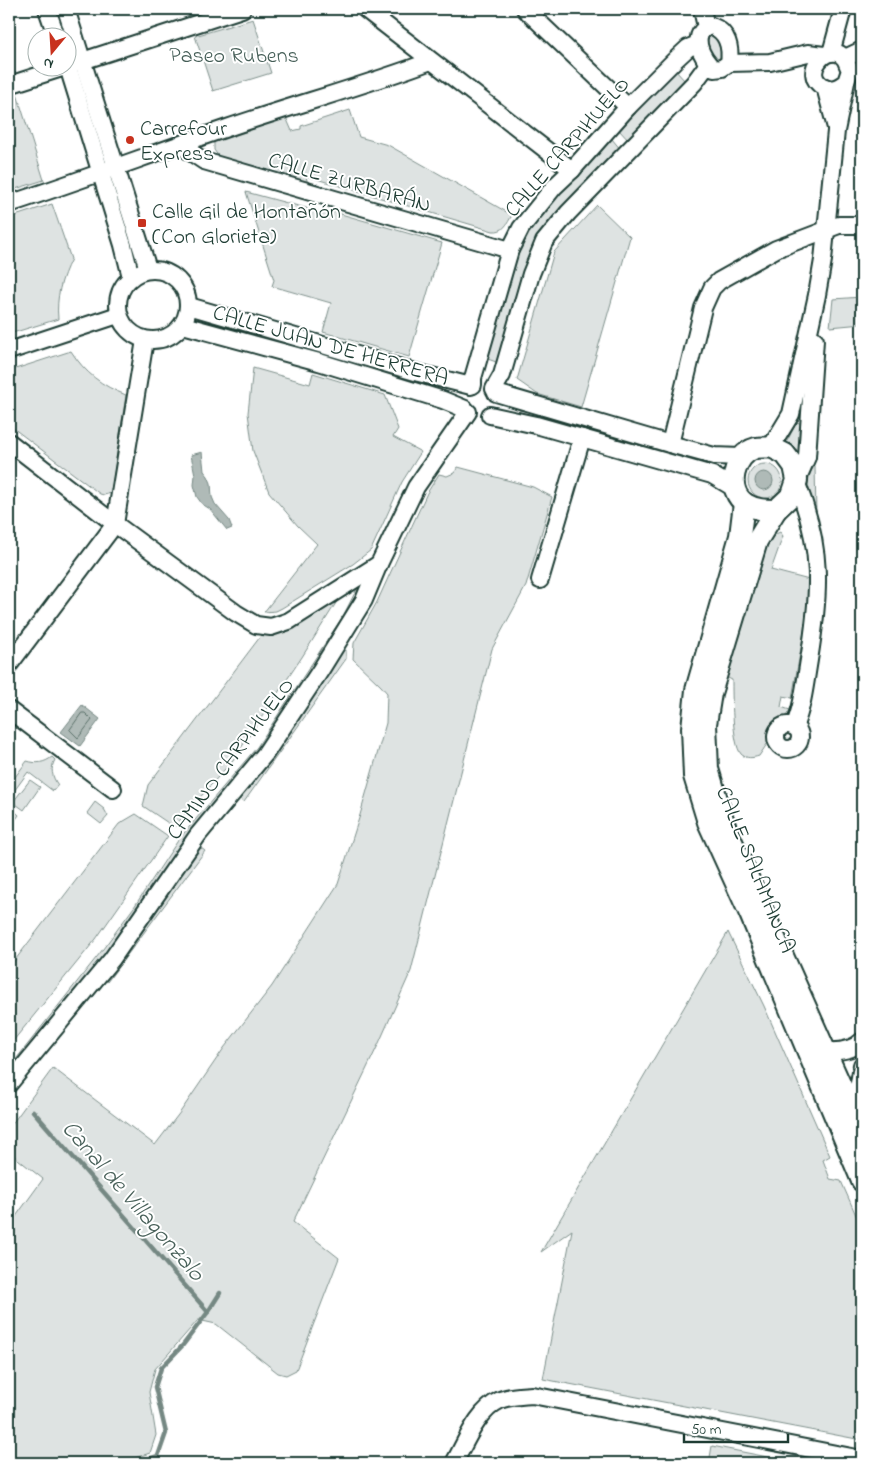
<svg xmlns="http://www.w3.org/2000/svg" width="871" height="1472" font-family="'Indie Flower',sans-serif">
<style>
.green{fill:#dee3e2;stroke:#7e908b}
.water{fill:#afbab7;stroke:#758883}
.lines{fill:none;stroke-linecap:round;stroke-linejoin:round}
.shore{stroke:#596f68;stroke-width:1}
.stream{stroke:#758883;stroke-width:4.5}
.minor-casing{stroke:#1f3d34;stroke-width:20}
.major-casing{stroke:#1f3d34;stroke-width:24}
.minor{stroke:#fff;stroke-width:16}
.major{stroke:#fff;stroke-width:20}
.poi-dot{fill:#c8321e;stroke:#fff;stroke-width:2}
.labels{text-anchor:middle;stroke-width:4;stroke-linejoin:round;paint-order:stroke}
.park-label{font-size:22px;fill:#455e57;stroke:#fff}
.poi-label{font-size:22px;fill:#1f3d34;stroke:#fff;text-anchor:start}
.street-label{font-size:22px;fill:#1f3d34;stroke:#fff}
.water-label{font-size:24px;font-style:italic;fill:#4a625b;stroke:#fff}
</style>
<rect width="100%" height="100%" fill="#fff"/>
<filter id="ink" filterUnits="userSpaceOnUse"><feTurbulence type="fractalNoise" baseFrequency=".02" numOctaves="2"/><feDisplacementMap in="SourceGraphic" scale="10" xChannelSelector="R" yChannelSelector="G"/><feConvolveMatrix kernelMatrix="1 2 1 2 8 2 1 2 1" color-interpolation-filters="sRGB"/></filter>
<g filter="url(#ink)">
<g class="green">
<polygon points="253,19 271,73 213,91 195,36"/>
<polygon points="708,35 715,35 722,45 723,58 717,61 705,46"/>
<polygon points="676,71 685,81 629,141 619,130"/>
<polygon points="17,94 44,180 9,191 9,97"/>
<path d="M350,110L359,137L388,145L512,215C507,224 504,232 493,231L306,176L308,185L219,157L214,150V142L217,139L285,115L292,131L301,129V126Z"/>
<polygon points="612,139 621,150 557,217 499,363 485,358 512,266 526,232 547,206"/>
<polygon points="246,192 317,211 319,217 327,210 442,243 409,357 323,332 331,303 272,286 274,280"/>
<path d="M52,204L71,259C61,279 56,297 58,319L9,334V218Z"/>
<polygon points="597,205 630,237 581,407 537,394 517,380 554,252"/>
<polygon points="862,297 862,324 830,327 833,299"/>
<polygon points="211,320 316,350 315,355 210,325"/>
<path d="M71,351C85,373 102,386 126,395L111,493L104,495L100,494L9,425V371Z"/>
<polygon points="328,354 440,385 438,392 327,359"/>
<polygon points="253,368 310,384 313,373 385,395 398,429 393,437 421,452 402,482 371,550 353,564 282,608 276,611 264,612 317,544 298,526 269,492 253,451 248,413"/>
<polygon points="521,407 692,457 691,462 519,414"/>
<polygon points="797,422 804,425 799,455 786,443"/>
<circle cx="765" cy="481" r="17"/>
<path d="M815,466L816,514L814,512C810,498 803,478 815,466Z"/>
<polygon points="458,467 533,487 552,497 526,586 492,649 411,971 379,1043 293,1222 339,1258 296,1370 286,1375 278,1373 216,1324 198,1320 155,1369 149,1392 156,1435 150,1453 119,1463 9,1463 9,1226 43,1179 9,1152 9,1128 53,1068 155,1145 181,1111 224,1048 272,986 338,884 360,815 386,723 387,693 381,686 353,659 354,643 377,602 427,493 439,474 447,476 454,473"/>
<path d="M780,532L783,536L771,570L813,581L792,698L783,696L781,707L790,710L759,756C753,758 746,759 741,754C732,743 732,694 732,680L726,677L762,556C765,547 769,536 780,532Z"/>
<polygon points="361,581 366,581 359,597 259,752 104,957 9,1072 9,1060 13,1063 100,953 134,907 179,839 257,747 343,616"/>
<polygon points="341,595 302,657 233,760 174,827 143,806 148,785 263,633"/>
<polygon points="341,649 346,650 346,659 244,802 238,797"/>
<path d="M52,757L55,760C50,768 52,777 58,785L53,791L28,772L9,798V785L27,761C37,764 44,763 52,757Z"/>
<polygon points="30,780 40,787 24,810 13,802"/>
<polygon points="95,802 104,809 108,816 101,824 87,813"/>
<polygon points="10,807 19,815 10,827 9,827"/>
<polygon points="136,814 168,836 96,939 9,1046 9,968 119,824"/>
<polygon points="197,845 205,851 107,982 103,979"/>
<polygon points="728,932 764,1006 830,1156 823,1160 830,1179 841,1181 859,1222 857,1249 862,1265 862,1440 543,1379 572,1230 541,1252"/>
<polygon points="712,1446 798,1463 709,1463"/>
</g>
<g class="water">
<polygon points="202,452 204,471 208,476 211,483 212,497 215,504 229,520 232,528 227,530 210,509 202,504 197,497 194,485 195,475 191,455"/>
<circle cx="764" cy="481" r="9"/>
<polygon points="82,705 100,719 80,746 61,732"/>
</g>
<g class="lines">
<polygon class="shore" points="82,713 85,713 92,720 78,738 70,730"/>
<g class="stream">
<polyline points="33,1111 208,1312"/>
<polyline points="136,1463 158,1456 166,1433 155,1387 161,1368 183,1345 208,1312 220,1293"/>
</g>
<defs>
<g id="minor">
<polyline points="47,9 57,38"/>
<polyline points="66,9 148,269"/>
<polyline points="365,9 572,170"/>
<polyline points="525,9 628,107"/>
<polyline points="702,9 706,27"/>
<path d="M712,26C728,32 731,48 729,63L722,68L714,69C701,59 688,31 712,26Z"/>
<polyline points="831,53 843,9"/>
<polyline points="845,58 862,50"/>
<polyline points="729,63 770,62 808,53 824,55"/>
<polyline points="73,64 242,9"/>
<polyline points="68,67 123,245 131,277"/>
<polyline points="9,85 62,68"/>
<polyline points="825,87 836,128"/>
<polyline points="180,145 204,161 510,250"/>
<path d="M9,204C82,180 154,153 227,128C294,105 364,86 431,61"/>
<circle cx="153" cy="305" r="35"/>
<polyline points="189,306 419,373 471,386"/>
<polyline points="183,325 319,362 443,400 465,409"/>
<polyline points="9,351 118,315"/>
<polyline points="473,385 473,378 510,250 521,228 554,187 572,170 628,107 675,60 688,48 698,44"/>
<polyline points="494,389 502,375 531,274 544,242 568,213 694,83 708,64"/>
<polyline points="496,393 670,444 714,456 741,457"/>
<polyline points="490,415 536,425 712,475 734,488"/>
<polyline points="9,442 115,524 236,613 256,625 271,627 289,621 379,564"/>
<polyline points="670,444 703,308 712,288 719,281 776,249 839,225 862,225"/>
<path d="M771,447L791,414L817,295L823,260L836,131L846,82L850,70C848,67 847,62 845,59C830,38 798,74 824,87C833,91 839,87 846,82"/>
<polyline points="797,480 807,457 815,340"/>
<polyline points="540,580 582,438"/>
<polyline points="9,665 115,524 145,340"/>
<polyline points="9,710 113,789"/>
<circle cx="788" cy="737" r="12"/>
<path d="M794,727C803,706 805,684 809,660C820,593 823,549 797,484"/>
<path d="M826,1051C839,1052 852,1051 862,1041"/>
<polyline points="9,1084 112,959 198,835 265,754 320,671 364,600 379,564 416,487 468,412"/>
<polyline points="854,1114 862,1065"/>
<path d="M454,1463C466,1442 477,1411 500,1400C510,1396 521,1396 532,1395L862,1459"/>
</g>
<g id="major">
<path d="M771,447L785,454L794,466L797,480L792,495L776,510C765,510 756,510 746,504C725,491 733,454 756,448C761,447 767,448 771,447Z"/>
<polyline points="744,503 740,536 696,690 692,728 694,776 708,822 750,914 862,1181"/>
<polyline points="776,510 757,541 711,693 706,724 708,769 725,826 862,1133"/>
</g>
</defs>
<use href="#minor" class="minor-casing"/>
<use href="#major" class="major-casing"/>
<use href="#minor" class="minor"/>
<use href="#major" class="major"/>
</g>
</g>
<g class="poi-dot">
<circle cx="130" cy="140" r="5"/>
<rect x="137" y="218" width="10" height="10" rx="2.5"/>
</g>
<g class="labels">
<g class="park-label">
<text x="234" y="62">Paseo Rubens</text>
</g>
<g class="poi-label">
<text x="140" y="135">Carrefour<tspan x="140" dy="25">Express</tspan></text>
<text x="152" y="218">Calle Gil de Hontañón<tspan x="152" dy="25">(Con Glorieta)</tspan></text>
</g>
<g class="street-label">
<text transform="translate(566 146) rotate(-49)" y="8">CALLE CARPIHUELO</text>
<text transform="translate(350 181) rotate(16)" y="8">CALLE ZURBARÁN</text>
<text transform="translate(331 344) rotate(16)" y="8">CALLE JUAN DE HERRERA</text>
<text transform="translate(229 758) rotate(-53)" y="8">CAMINO CARPIHUELO</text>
<text transform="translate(757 869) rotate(68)" y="8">CALLE SALAMANCA</text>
</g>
<g class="water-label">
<text transform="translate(134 1200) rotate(49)" y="8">Canal de Villagonzalo</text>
</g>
</g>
<rect width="871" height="1472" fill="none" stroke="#fff" stroke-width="30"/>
<rect x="15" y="15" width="841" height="1442" fill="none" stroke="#1f3d34" stroke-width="2" filter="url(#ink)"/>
<g transform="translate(52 52) rotate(198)"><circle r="24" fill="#ffffff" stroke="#a5b1ae"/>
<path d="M0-4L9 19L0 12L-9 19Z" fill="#c8321e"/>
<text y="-8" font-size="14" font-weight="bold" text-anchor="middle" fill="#1f3d34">N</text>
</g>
<path d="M684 1434v8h104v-8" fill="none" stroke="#1f3d34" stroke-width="2.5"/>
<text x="691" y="1434" font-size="15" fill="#1f3d34" stroke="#ffffff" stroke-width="4" paint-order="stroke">50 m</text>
</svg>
